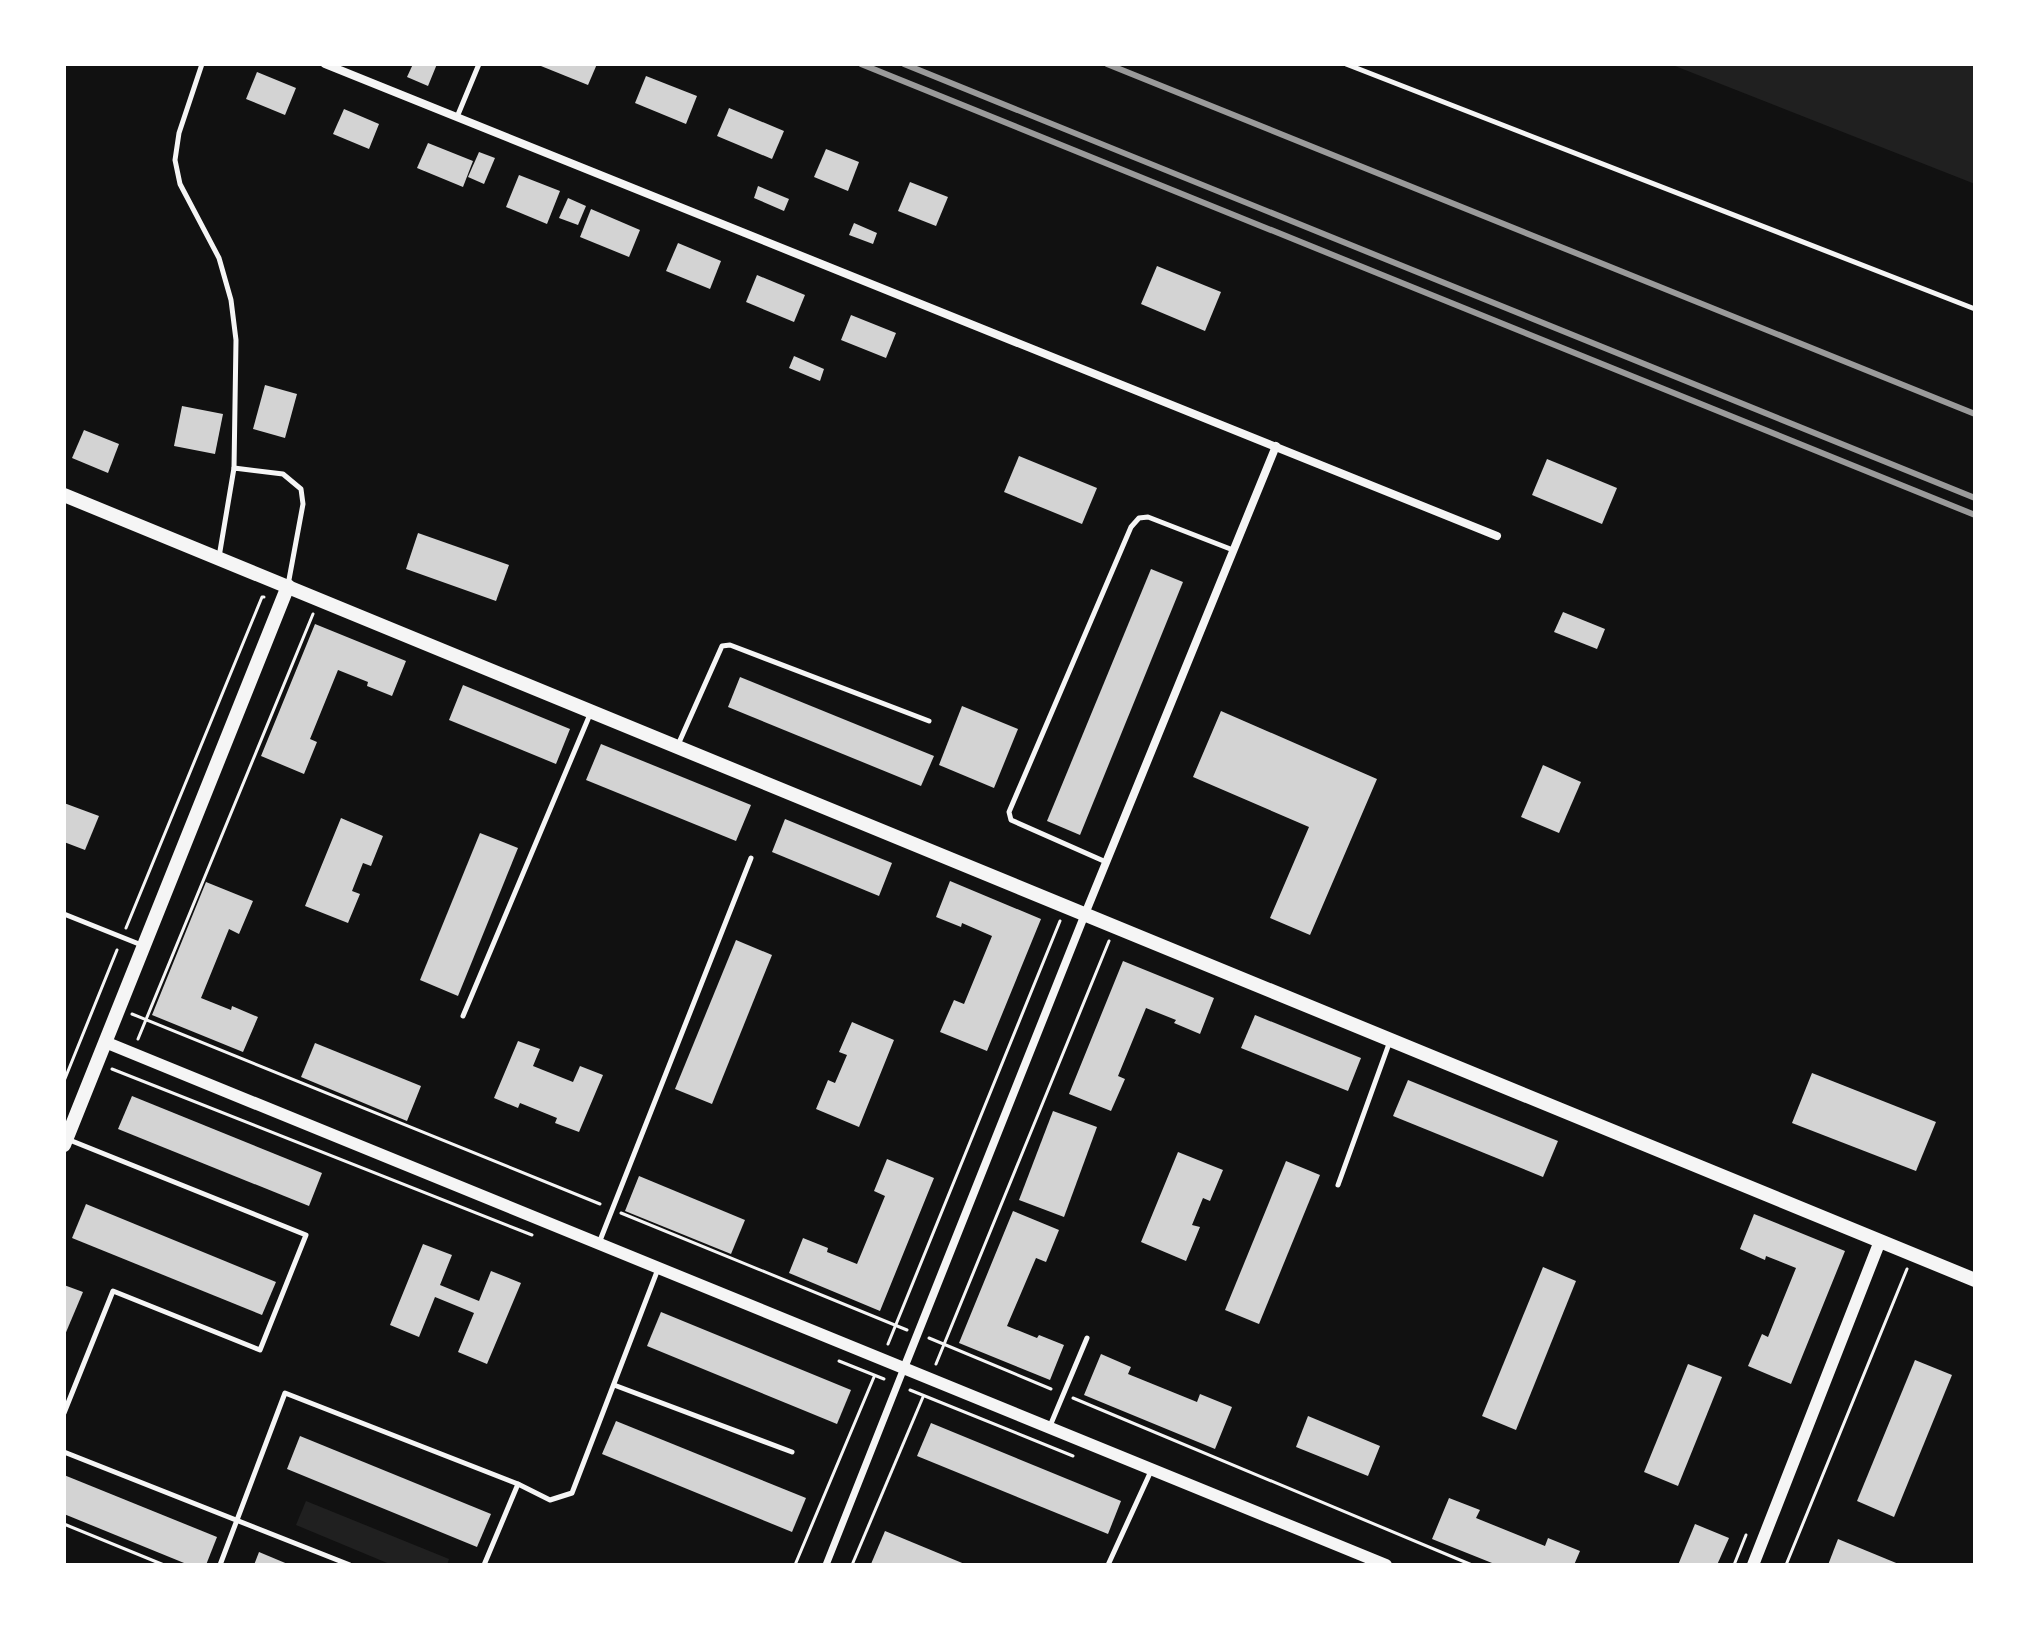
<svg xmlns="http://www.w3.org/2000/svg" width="2039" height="1629" font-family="Mulish,sans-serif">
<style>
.green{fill:#202020}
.building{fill:#d3d3d3}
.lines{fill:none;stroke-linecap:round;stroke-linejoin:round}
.path{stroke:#f5f5f5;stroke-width:3}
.service{stroke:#f5f5f5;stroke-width:5}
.pedestrian{stroke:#f5f5f5;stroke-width:7}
.minor{stroke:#f5f5f5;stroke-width:8}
.tertiary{stroke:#f5f5f5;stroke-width:12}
.secondary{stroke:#f5f5f5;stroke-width:14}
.rail{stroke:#9a9a9a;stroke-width:6}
</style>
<rect width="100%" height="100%" fill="#111"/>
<g class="green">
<polygon points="1670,64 1975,64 1975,184"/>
<polygon points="306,1501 449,1559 447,1565 392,1565 296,1525"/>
</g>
<g class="building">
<polygon points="413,64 437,64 428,86 407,77"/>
<polygon points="536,64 597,64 588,85"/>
<polygon points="257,72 296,88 285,115 246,99"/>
<polygon points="646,76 697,96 686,124 635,103"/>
<polygon points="729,108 784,131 772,159 717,136"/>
<polygon points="344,109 379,124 369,149 333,134"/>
<polygon points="428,143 473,161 463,187 417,168"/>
<polygon points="826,149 859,162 848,191 814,177"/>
<polygon points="479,152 495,158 484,184 468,177"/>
<polygon points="519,175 560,191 547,224 506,207"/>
<polygon points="910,182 948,197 936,226 898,211"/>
<polygon points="758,186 789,199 784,211 754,198"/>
<polygon points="568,198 586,206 578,225 559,218"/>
<polygon points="591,209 640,230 629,257 580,237"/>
<polygon points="854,223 877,233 873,244 849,235"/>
<polygon points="678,243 721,261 710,289 666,271"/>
<polygon points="1157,266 1221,292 1205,331 1141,304"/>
<polygon points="757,275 805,295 794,322 746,302"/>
<polygon points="851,315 896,333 886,358 841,340"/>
<polygon points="794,356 824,369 820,381 789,368"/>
<polygon points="265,385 297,394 285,438 253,429"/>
<polygon points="182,406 223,414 215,454 174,446"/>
<polygon points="84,430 119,444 108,473 72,458"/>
<polygon points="1019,456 1097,488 1082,524 1004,492"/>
<polygon points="1547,459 1617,488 1602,524 1532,495"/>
<polygon points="418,533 509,565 496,601 406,569"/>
<polygon points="1151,569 1183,582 1080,835 1047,821"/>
<polygon points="1563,612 1605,629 1597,649 1554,632"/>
<polygon points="315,624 406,661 392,696 367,686 368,682 338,670 310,739 317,742 304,774 261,756"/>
<polygon points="740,677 934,756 921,786 728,707"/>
<polygon points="463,685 570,729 556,764 449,720"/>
<polygon points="962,706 1018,729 994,788 939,765"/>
<polygon points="1221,711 1377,779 1310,935 1270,918 1309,827 1193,777"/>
<polygon points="601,744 751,805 736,841 586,780"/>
<polygon points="1543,765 1581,782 1559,833 1521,817"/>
<polygon points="64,803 99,816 85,850 64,842"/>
<polygon points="341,818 383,836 371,866 363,863 352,891 360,894 348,923 305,906"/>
<polygon points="785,819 892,863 879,896 772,852"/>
<polygon points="480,833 518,848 458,996 420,980"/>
<polygon points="950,881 1041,919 987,1051 940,1032 954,1000 964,1004 992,936 962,923 961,927 936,917"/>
<polygon points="206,882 253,901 239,934 229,929 201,998 231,1010 232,1006 258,1017 243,1052 152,1015"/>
<polygon points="736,940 772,955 712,1104 675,1089"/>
<polygon points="1123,961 1214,998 1200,1034 1174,1023 1176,1020 1146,1008 1118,1076 1125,1079 1111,1111 1069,1094"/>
<polygon points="1255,1015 1361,1058 1348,1091 1241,1048"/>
<polygon points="852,1022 894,1040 859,1127 816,1109 828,1080 835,1083 847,1055 839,1052"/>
<polygon points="518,1041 540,1049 533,1066 573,1082 580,1066 603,1075 579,1132 555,1123 557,1118 520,1103 518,1108 494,1098"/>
<polygon points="315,1043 421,1086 407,1121 301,1077"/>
<polygon points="1812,1073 1936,1122 1916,1171 1792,1123"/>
<polygon points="1408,1080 1558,1141 1543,1177 1393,1116"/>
<polygon points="132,1096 322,1173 309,1206 118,1129"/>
<polygon points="1053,1111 1097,1127 1064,1217 1019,1200"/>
<polygon points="1178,1152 1223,1170 1210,1201 1203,1198 1192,1225 1200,1227 1186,1261 1141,1242"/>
<polygon points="887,1159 934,1178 880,1311 789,1273 803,1238 828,1248 827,1252 857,1264 885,1196 874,1191"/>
<polygon points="1286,1161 1320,1175 1259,1324 1225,1310"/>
<polygon points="639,1176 745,1220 731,1254 625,1211"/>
<polygon points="86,1204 276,1282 262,1315 72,1238"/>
<polygon points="1013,1211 1059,1230 1046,1262 1036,1258 1007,1326 1037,1338 1039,1335 1064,1345 1050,1380 959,1343"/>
<polygon points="1754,1214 1845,1251 1791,1384 1748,1366 1762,1334 1768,1337 1796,1268 1766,1256 1765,1260 1740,1249"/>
<polygon points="423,1244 452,1255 440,1285 479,1301 491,1271 521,1283 487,1364 458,1352 474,1313 435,1297 419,1337 390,1325"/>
<polygon points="1543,1267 1576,1281 1516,1430 1482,1416"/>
<polygon points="64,1285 83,1292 64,1337"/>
<polygon points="661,1312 851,1390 837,1424 647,1346"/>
<polygon points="1101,1354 1131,1367 1128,1374 1197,1402 1200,1394 1232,1407 1215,1449 1084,1395"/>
<polygon points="1915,1360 1952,1375 1894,1517 1857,1501"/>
<polygon points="1688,1364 1722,1377 1678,1486 1644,1472"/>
<polygon points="1308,1416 1380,1446 1368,1476 1296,1447"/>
<polygon points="616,1421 806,1498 792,1532 602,1454"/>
<polygon points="931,1423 1121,1501 1108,1534 917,1456"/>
<polygon points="300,1436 491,1514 477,1547 287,1469"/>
<polygon points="64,1475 217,1537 206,1565 189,1565 64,1514"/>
<polygon points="1449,1498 1480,1510 1476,1518 1545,1546 1548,1538 1580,1551 1574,1565 1497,1565 1432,1539"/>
<polygon points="1695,1524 1729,1538 1717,1565 1678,1565"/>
<polygon points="885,1531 967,1565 871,1564"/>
<polygon points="1838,1539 1901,1565 1828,1565"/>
<polygon points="259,1552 290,1565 254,1565"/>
</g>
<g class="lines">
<g class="path">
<polyline points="126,928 262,597 264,597"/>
<polyline points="132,1014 600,1204"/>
<polyline points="138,1039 313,614"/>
<polyline points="112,1069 532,1235"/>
<polyline points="64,1081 117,950"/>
<polyline points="621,1213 907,1330"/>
<polyline points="929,1338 1051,1389"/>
<polyline points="888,1344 1060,921"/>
<polyline points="839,1361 884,1379"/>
<polyline points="936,1364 1109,941"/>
<polyline points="910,1390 1073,1456"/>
<polyline points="1073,1398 1472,1565"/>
<polyline points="64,1524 164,1565"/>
<polyline points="795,1565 874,1377"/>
<polyline points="852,1565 923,1397"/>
<polyline points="1734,1565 1746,1535"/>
<polyline points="1786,1565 1907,1269"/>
</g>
<g class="service">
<polyline points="202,64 179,133 175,160 180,184 219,258 231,300 236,340 234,468"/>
<polyline points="1346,64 1975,309"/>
<polyline points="457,117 479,64"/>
<polyline points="219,557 234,468 283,474 301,489 303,504 288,585"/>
<polyline points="677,747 722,646 730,645 929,721"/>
<polyline points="1106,862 1011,820 1009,812 1131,527 1139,518 1148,517 1233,550"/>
<polyline points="64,914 144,946"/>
<polyline points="463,1016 591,712"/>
<polyline points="1338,1185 1390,1041"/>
<polyline points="599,1243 751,858"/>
<polyline points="614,1385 792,1452"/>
<polyline points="64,1413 113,1291 260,1350 306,1235 67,1139"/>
<polyline points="1050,1426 1087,1338"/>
<polyline points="64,1452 350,1565"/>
<polyline points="220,1565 285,1393 518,1484"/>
<polyline points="484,1565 518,1484 550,1500 572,1493 658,1269"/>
<polyline points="1108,1565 1151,1471"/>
</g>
<polyline class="pedestrian" points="826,1565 904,1368"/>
<g class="minor">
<polyline points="325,64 1497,536"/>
<polyline points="904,1368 1085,914 1276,446"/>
</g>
<g class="tertiary">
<polyline points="105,1042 1386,1565"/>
<polyline points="1753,1565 1880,1241"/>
</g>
<g class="secondary">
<polyline points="64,495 1975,1280"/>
<polyline points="64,1145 288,586"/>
</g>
<g class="rail">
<polyline points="861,64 1975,515"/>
<polyline points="904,64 1975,498"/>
<polyline points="1107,64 1975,414"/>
</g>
</g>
<rect width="2039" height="1629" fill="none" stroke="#ffffff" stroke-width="132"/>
</svg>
